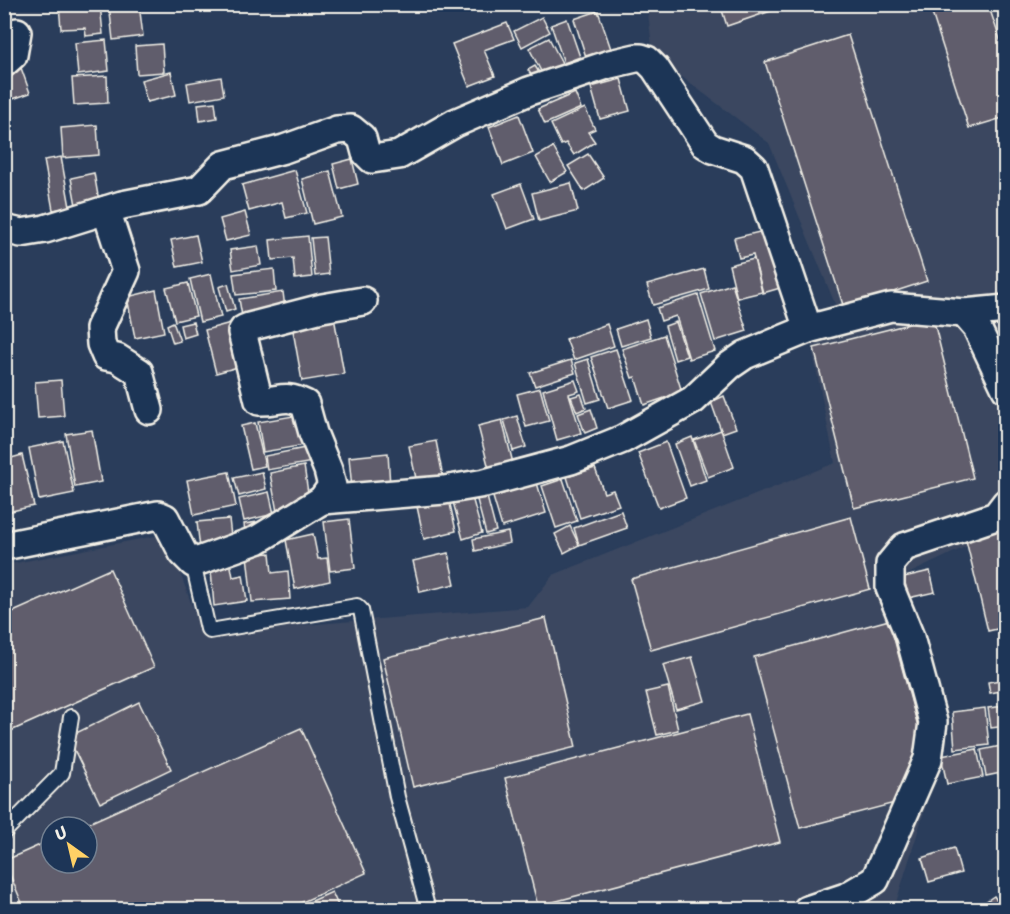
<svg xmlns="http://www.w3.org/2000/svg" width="1010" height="914" font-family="Sriracha,sans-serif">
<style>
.built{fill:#3a4760;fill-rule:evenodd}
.building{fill:#605d6c;stroke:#f4f1e8;stroke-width:1.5}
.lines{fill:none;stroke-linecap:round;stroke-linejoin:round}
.lane-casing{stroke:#f4f1e8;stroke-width:18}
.street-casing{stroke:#f4f1e8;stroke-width:32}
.lane{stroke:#1d3557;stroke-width:14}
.street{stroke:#1d3557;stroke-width:27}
</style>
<rect width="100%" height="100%" fill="#2a3d5b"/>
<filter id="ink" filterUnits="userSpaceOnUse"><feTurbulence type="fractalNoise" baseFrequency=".0167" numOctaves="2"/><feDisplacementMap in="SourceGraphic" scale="12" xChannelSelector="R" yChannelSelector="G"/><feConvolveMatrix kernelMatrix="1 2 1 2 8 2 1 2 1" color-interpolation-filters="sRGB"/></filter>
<g filter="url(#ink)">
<path class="built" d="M647,5H1005L1006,312L993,316L1005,342V528L904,576L946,741L894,909L5,910V565L166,534L202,633L528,607L553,575L835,463L811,343L842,321L769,143L653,55ZM51,827H87V863H51Z"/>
<g class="building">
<polygon points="100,4 103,34 86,36 85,28 61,29 59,5"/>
<polygon points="109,4 139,4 143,36 113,40"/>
<polygon points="720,4 791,4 727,26"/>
<polygon points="929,4 988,4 1006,57 1006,117 969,128"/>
<polygon points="598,11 611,49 586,57 574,19"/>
<polygon points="542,17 550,32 522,47 514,31"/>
<polygon points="567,19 580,57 564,63 551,25"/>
<polygon points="507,23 514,39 484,50 495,76 469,86 452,44"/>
<polygon points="848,35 927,281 844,308 765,62"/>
<polygon points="549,38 564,67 544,77 529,48"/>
<polygon points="106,40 109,71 78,75 75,43"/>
<polygon points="162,44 164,72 137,74 135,46"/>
<polygon points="20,65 30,93 10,100 4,85 4,71"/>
<polygon points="535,66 544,80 537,84 528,70"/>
<polygon points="171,72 176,95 147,102 141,80"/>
<polygon points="107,76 108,103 74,105 72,78"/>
<polygon points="221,77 224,95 190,101 187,83"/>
<polygon points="621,79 630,111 600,119 591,87"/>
<polygon points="575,93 581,108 545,124 538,109"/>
<polygon points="215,102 217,118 200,121 198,104"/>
<polygon points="585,108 595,129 588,132 595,142 574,155 566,143 561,145 551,124"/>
<polygon points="519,115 533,153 503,165 489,127"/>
<polygon points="97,125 99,155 63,158 61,128"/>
<polygon points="553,147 567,172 550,182 536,157"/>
<polygon points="588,154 604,178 584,191 568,166"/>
<polygon points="61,157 70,207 53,210 44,160"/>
<polygon points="352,159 358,184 339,189 333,164"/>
<polygon points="295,170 307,213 286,218 282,202 249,211 242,185"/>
<polygon points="330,171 342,217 313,224 302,179"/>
<polygon points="94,173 100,207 77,211 71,178"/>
<polygon points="571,183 578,211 539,221 532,193"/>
<polygon points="521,184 534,219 507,229 494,194"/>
<polygon points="245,212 251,235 226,241 220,219"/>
<polygon points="772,229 787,286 763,293 753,255 739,258 734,238"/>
<polygon points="196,235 202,262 177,267 171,240"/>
<polygon points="308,236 312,277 295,279 293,258 272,260 270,240"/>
<polygon points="325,237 329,274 315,276 311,238"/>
<polygon points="258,246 261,265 233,270 230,250"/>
<polygon points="754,259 762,292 737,298 729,265"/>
<polygon points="274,269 276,291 236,295 233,274"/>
<polygon points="704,269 709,289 653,305 647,285"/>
<polygon points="211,274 221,317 200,322 190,279"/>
<polygon points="188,283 196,316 175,321 166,288"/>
<polygon points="228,284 235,309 226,312 219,287"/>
<polygon points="732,284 747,331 715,341 701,294"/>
<polygon points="156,290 164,332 135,338 127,297"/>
<polygon points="283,292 286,316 243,322 239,299"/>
<polygon points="698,295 715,351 689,359 676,316 661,321 657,308"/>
<polygon points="334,317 344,374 302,381 292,325"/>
<polygon points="933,318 973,478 854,508 814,348"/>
<polygon points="646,319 651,337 621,346 616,329"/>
<polygon points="238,321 249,364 216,373 205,330"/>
<polygon points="173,322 180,341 173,343 167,325"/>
<polygon points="193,322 196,334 183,338 180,325"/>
<polygon points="676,322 687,356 675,360 665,326"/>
<polygon points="607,324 614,346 574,360 566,339"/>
<polygon points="664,335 682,392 644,405 635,377 632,378 622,349"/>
<polygon points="616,349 633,400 608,408 591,357"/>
<polygon points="588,359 600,399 587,403 575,363"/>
<polygon points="571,360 575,373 535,386 530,373"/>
<polygon points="61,380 64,416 38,418 35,382"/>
<polygon points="575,380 579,391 569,394 581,433 557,440 543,390"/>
<polygon points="540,388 549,421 526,427 517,394"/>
<polygon points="581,394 586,408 577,412 571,397"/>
<polygon points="724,396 736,428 722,433 711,402"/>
<polygon points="591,409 597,428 585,433 578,414"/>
<polygon points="299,415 305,445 263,452 258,422"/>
<polygon points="517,416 526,447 513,451 504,420"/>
<polygon points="502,420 513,463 489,469 478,426"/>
<polygon points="255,423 265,466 251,469 241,426"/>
<polygon points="92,430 101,482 75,487 66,434"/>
<polygon points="721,430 734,467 708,477 694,440"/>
<polygon points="692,437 706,480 690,486 675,444"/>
<polygon points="63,441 74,493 39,500 29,448"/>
<polygon points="436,441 443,477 417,483 409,446"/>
<polygon points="666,442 686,498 659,508 638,453"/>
<polygon points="310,447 313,462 267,470 265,456"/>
<polygon points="388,453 390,486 352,489 349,457"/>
<polygon points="22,455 34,506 7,512 4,502 4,460"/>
<polygon points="304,466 310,506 277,512 270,473"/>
<polygon points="595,468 604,493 613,490 619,505 580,518 567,477"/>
<polygon points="229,472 236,506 194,515 187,480"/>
<polygon points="262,472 266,489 239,496 234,478"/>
<polygon points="563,479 577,521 556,528 542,486"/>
<polygon points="537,483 546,513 502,527 493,497"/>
<polygon points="269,492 274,514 244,521 239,499"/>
<polygon points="486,493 496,531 486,534 476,496"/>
<polygon points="448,495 456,531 424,539 416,502"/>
<polygon points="472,497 482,533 463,539 453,502"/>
<polygon points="621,511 627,528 579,545 574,528"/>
<polygon points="851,517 870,589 651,650 631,579"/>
<polygon points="229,519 232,545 200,549 197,522"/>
<polygon points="349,519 355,568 330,571 324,522"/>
<polygon points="273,520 245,532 244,524"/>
<polygon points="570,526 579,545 564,553 555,534"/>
<polygon points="1003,526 1006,536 1006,627 988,631 965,536"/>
<polygon points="508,532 510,543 475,551 473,539"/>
<polygon points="313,534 318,559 327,558 330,581 295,589 286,540"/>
<polygon points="270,553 272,573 288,571 290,599 252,602 247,555"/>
<polygon points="448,553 455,584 420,592 413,561"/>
<polygon points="229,556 233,577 243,575 247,601 214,606 210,559"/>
<polygon points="110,569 154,667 4,734 4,616"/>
<polygon points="930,571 935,592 908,598 904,577"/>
<polygon points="546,618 576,747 413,787 383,658"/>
<polygon points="889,620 925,752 910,799 800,828 754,657"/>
<polygon points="1006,637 1006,658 999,639"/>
<polygon points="692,657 705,701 676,709 663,665"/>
<polygon points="1006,679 1006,690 990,693 988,682"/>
<polygon points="668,687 678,730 657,735 646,692"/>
<polygon points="139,702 171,769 100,803 68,737"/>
<polygon points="1006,706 1006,726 991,728 988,708"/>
<polygon points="985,708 989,745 955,749 952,712"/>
<polygon points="747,714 780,842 538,906 505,778"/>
<polygon points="301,728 366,873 285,910 25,910 4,861 51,840 51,863 87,863 87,827 80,827"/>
<polygon points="1006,745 1006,772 986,776 981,750"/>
<polygon points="977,749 983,777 947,784 941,756"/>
<polygon points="954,848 961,873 929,882 922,858"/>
<polygon points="332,892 340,910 292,910"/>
<polygon points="994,896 1003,910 973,910"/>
</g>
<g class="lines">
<defs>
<g id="lane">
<polyline points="193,563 208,629 210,631 357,606 361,610 397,797 428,910"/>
<polyline points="4,832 62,773 71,717"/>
</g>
<g id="street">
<polyline points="4,63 13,55 17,32"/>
<polyline points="106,210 126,271 100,328 101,344 106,356 117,358 139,372 149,410"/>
<polyline points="4,229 21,233 45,229 122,205 199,190 223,165 284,149 337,130 351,129 362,138 366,153 372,159 399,155 455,123 529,91 610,64 636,58 641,58 647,60 655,68 705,144 713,149 744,159 754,168 808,329"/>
<polyline points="964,313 977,328 1006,389"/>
<polyline points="322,500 444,490 485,483 571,460 623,439 693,400 729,366 745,355 808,329 891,307 964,313 1006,309"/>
<path d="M4,546L158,515L165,518L183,553L193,563L257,540L322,500L332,486L328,470L313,433L305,404C284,393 279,402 259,401L242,332L244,329L249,327L322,308L363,301"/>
<polyline points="807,910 846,897 875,880 928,759 933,722 910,637 890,588 890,564 904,547 996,516 1006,503"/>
</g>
</defs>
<use href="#lane" class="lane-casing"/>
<use href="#street" class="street-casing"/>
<use href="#lane" class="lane"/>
<use href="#street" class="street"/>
</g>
</g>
<rect width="1010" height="914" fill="none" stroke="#1d3557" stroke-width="24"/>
<rect x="12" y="12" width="986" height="890" fill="none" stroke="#f4f1e8" stroke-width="2" filter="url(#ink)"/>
<g transform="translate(69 845) rotate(326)"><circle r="28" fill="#1d3557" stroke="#738091" stroke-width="1.5"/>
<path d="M0-4.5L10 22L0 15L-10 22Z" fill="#ffd166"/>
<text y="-9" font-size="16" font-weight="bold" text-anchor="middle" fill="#f4f1e8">U</text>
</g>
</svg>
